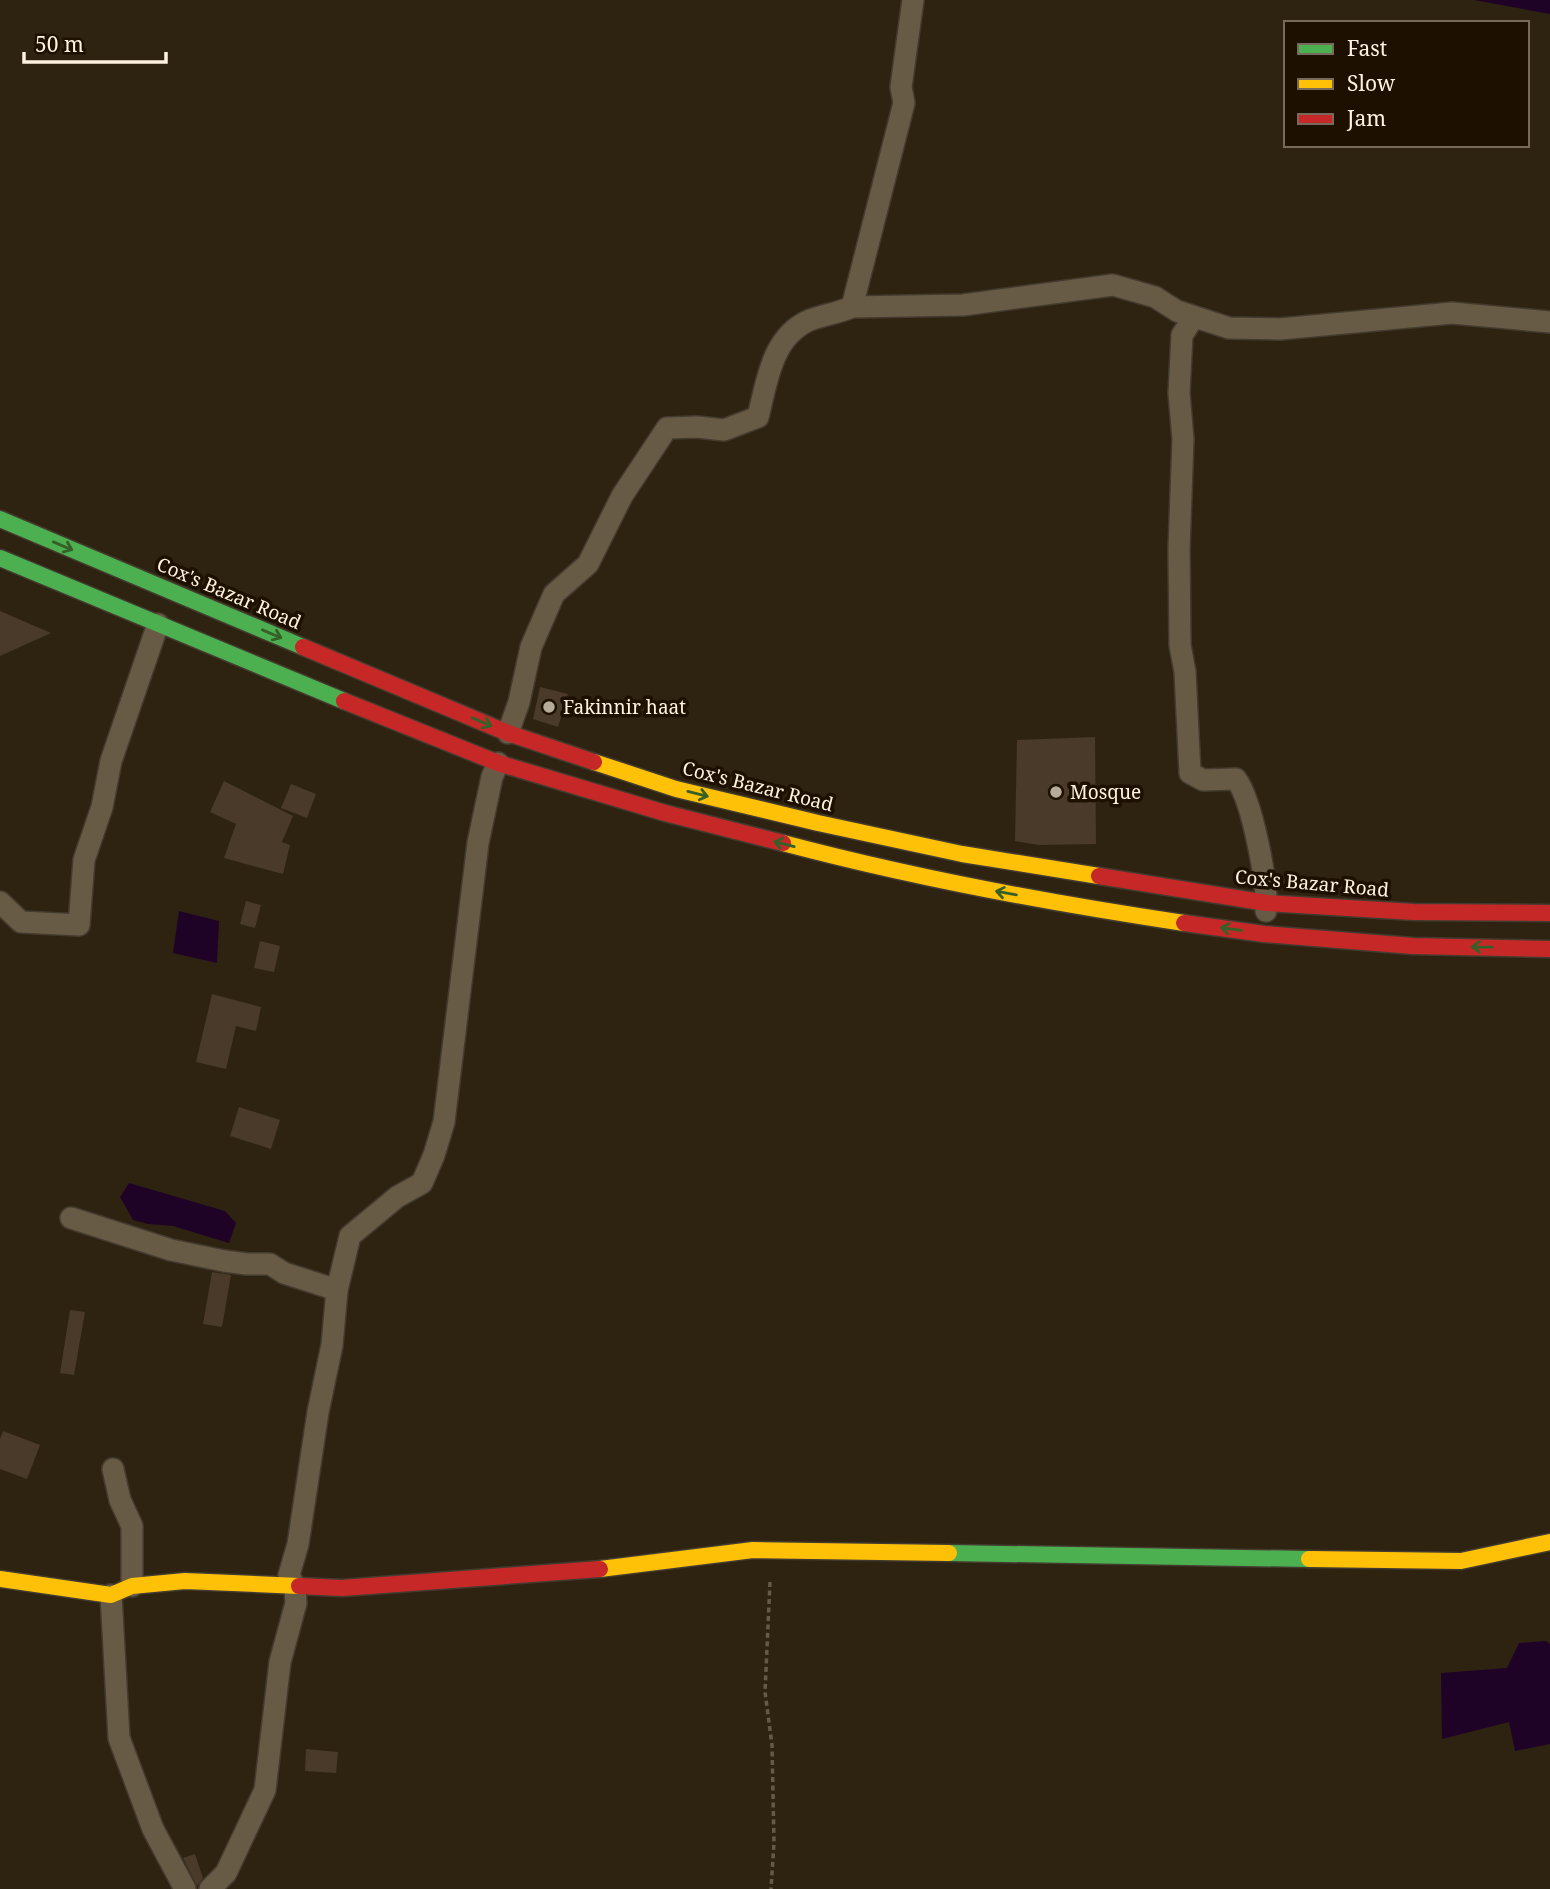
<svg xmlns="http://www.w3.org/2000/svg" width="1550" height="1889" font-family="'Noto Serif',serif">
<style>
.water{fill:#1f0327}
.building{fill:#493a29}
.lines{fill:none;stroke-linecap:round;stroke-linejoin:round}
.street-casing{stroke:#433b2f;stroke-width:24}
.fast-casing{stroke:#433b2f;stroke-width:19}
.slow-casing{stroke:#433b2f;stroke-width:19}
.jam-casing{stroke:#433b2f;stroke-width:19}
.path{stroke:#655a49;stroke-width:3.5;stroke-dasharray:5 3.5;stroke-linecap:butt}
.street{stroke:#685b46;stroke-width:21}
.fast{stroke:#4caf50;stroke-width:16}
.slow{stroke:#ffc107;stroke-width:16}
.jam{stroke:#c62828;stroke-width:16}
.oneway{stroke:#356028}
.poi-dot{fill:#b6aa98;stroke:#1e1000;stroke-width:2.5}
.labels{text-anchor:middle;stroke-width:7;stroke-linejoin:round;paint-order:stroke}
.street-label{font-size:19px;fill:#fff2e0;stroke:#1e1000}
.poi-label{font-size:19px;fill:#fff2e0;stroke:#1e1000;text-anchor:start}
</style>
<rect width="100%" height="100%" fill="#2e2311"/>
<g class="water">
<polygon points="1474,0 1550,0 1550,14"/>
<polygon points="179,911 219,921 217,963 173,953"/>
<polygon points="129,1183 225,1211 236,1223 229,1243 173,1226 148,1224 133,1220 120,1197"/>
<polygon points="1546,1641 1550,1644 1550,1744 1515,1751 1509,1722 1442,1739 1441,1673 1507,1668 1519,1643"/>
</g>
<g class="building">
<polygon points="0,611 51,633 0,656"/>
<polygon points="540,687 568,694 558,727 533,719"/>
<polygon points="1095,737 1096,844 1039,845 1015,841 1017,740"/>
<polygon points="224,781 293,816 282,842 290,845 283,874 224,858 236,824 210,812"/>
<polygon points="291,784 316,794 307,818 281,808"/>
<polygon points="246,901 261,905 255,928 240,924"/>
<polygon points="260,941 280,946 274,972 254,968"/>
<polygon points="212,994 261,1007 256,1031 236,1026 226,1069 196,1062"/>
<polygon points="239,1107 280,1120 271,1149 230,1136"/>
<polygon points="212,1272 231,1275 222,1327 203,1324"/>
<polygon points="70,1310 85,1312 74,1375 60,1373"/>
<polygon points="3,1431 40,1445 27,1479 0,1469 0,1439"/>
<polygon points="306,1749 338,1752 336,1773 305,1771"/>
<polygon points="195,1854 203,1878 197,1886 183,1858"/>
</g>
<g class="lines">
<defs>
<g id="street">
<polyline points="852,307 963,305 1113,285 1155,297 1177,311 1229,328 1280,329 1452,313 1550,322"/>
<path d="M1194,317L1182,335L1179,393L1183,439L1179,549L1180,645L1185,672L1190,773L1203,780L1236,779C1252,800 1268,883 1266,911"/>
<path d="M508,733L519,702L531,647L554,594L588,564L622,496L667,428L697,427L724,430L758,417C767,381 772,336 810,320C824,315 838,313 852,307L904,103L901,87L913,0"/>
<polyline points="0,902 21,922 79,925 84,860 102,807 111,761 158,624"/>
<polyline points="71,1218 171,1250 224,1261 247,1264 270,1264 284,1273 337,1290"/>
<polyline points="113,1469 120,1500 132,1526 132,1586"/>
<polyline points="111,1595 119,1738 153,1829 185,1889"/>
<polyline points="210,1889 226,1873 265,1790 280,1662 296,1603 295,1587 289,1575 298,1544 318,1412 332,1345 337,1290 350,1236 397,1197 422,1183 434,1155 444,1122 478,843 492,777 498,763"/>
</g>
<g id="fast">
<polyline points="0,519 303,647"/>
<polyline points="0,558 344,701"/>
<polyline points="949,1553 1309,1559"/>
</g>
<g id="slow">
<polyline points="594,762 676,789 818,823 962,854 1099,876"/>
<path d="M783,843C915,878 1049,903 1184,923"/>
<polyline points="1309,1559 1461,1561 1550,1542"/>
<polyline points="600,1569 753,1550 949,1553"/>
<polyline points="0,1579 111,1595 132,1586 185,1581 299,1586"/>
</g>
<g id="jam">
<polyline points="303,647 508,733 594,762"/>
<polyline points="344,701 498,763 665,813 783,843"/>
<polyline points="1099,876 1267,903 1414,912 1550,913"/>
<polyline points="1184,923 1264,934 1413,946 1550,949"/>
<polyline points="299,1586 342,1588 600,1569"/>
</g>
</defs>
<use href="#street" class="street-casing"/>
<use href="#fast" class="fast-casing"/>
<use href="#slow" class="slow-casing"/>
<use href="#jam" class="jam-casing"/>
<polyline class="path" points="770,1582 765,1692 772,1745 774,1843 771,1889"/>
<use href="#street" class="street"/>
<use href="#fast" class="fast"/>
<use href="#slow" class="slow"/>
<use href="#jam" class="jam"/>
</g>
<defs><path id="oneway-shaft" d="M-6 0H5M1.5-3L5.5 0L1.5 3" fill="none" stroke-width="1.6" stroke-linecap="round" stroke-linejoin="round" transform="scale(1.75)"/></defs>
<g class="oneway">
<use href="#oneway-shaft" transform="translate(63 546) rotate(23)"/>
<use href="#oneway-shaft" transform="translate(272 634) rotate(23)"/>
<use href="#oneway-shaft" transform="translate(482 722) rotate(23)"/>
<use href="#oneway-shaft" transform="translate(698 794) rotate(14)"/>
<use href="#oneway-shaft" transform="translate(784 844) rotate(-166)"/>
<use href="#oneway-shaft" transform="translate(1006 893) rotate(-170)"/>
<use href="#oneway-shaft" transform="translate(1231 929) rotate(-172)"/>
<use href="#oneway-shaft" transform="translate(1482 947) rotate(-179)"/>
</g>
<g class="poi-dot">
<circle cx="549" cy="707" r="7"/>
<circle cx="1056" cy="792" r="7"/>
</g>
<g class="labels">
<g class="street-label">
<text transform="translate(229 593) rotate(23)" y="7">Cox's Bazar Road</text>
<text transform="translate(758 786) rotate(14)" y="7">Cox's Bazar Road</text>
<text transform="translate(1312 883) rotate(5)" y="7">Cox's Bazar Road</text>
</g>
<g class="poi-label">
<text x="563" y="714">Fakinnir haat</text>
<text x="1070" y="799">Mosque</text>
</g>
</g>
<rect x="1284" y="21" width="245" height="126" fill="#1e1000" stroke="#786a5a" stroke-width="2"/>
<rect x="1298" y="44" width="35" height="10" fill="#4caf50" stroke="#786a5a" stroke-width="2"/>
<text x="1347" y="56" font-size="21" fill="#fff2e0">Fast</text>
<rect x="1298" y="79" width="35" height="10" fill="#ffc107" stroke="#786a5a" stroke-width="2"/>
<text x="1347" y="91" font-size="21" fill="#fff2e0">Slow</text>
<rect x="1298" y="114" width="35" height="10" fill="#c62828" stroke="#786a5a" stroke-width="2"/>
<text x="1347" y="126" font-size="21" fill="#fff2e0">Jam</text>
<path d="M24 52v10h142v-10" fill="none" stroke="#fff2e0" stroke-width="3.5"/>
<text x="35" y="52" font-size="21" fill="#fff2e0" stroke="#1e1000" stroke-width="5" paint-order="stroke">50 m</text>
</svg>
